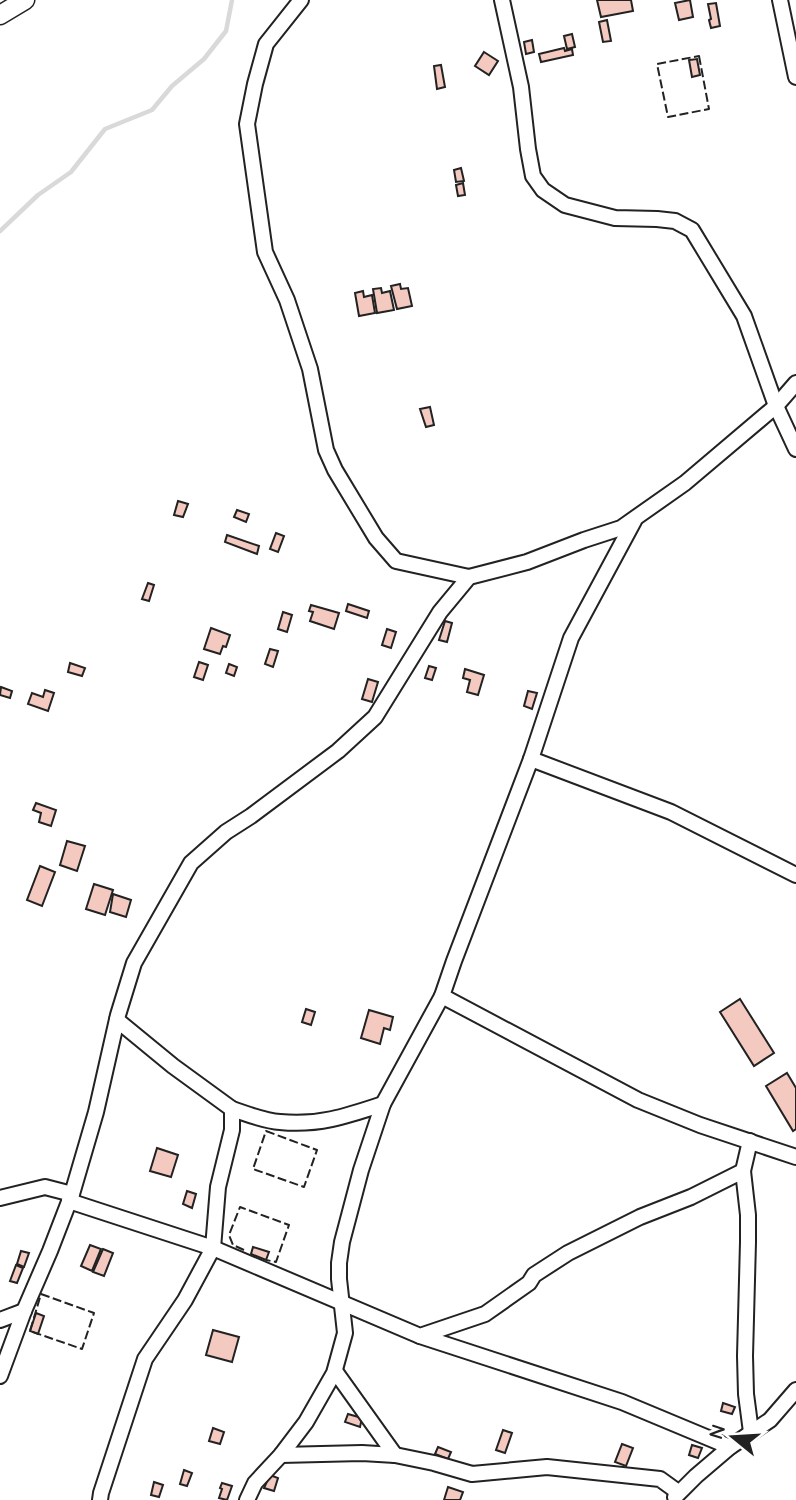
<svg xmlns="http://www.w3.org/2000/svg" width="796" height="1500" font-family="Quicksand,sans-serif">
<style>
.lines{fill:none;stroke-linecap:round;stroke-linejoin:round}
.stream{stroke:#d9d9d9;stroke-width:4.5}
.building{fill:#f3c9c0;stroke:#222;stroke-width:2}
.minor-casing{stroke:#222;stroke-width:18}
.tertiary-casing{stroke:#222;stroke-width:21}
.minor{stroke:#fff;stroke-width:14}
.tertiary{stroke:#fff;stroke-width:18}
.fence{stroke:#222;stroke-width:2;stroke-dasharray:9 3.5;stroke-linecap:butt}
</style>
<rect width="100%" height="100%" fill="#fff"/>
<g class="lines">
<polyline class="stream" points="0,231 38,195 71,172 105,129 152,110 172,86 204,59 226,31 232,0"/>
</g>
<g class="building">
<polygon points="597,0 631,0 633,11 601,17"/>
<polygon points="690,0 693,17 679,20 675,3"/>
<polygon points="716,3 720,26 711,28 709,20 711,19 708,4"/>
<polygon points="607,20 611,41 603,42 599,22"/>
<polygon points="572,34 575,47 567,49 564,36"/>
<polygon points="532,40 534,52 526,54 524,42"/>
<polygon points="564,48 565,51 572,49 573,55 541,62 539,54"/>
<polygon points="484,52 498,61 489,75 475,66"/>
<polygon points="697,59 700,75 692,77 689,60"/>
<polygon points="441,65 445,87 437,89 434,66"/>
<polygon points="461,168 464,181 456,182 454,170"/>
<polygon points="463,183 465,195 458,196 456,185"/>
<polygon points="400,284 401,289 408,288 412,306 397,309 391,286"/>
<polygon points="381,288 382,293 390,291 394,310 377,313 373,289"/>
<polygon points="363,291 364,297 372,295 375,313 359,316 355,293"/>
<polygon points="430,407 434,425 426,427 420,409"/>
<polygon points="178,501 188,504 183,517 174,515"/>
<polygon points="237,510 249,514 246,522 234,517"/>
<polygon points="276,533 284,536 278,552 270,549"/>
<polygon points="227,535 259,546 257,554 225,542"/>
<polygon points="148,583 154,585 149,601 142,599"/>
<polygon points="348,604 369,611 367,618 346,611"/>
<polygon points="311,605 339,613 334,629 310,621 313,612 309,611"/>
<polygon points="283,612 292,615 287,632 278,629"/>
<polygon points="445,621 452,623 447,642 439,640"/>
<polygon points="211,628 230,635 226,647 223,646 220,654 204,649"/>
<polygon points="387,629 396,632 391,648 382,645"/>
<polygon points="270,649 278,651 273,667 265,664"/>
<polygon points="199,662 208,665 203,680 194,677"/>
<polygon points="70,663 85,668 82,676 68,672"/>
<polygon points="229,664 237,667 234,676 226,673"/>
<polygon points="429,666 436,668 432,680 425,678"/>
<polygon points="465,669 484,675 478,695 467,692 470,680 463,678"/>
<polygon points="368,679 378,682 372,702 362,699"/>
<polygon points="1,687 12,691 10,698 0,695"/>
<polygon points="45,690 54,693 48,711 28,704 32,693 43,697"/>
<polygon points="528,691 537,693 532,709 524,706"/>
<polygon points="36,803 56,810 51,826 39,822 41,813 33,810"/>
<polygon points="67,841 85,846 77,871 60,865"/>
<polygon points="40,866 55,872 42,906 27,900"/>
<polygon points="94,884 113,890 105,915 86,909"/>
<polygon points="113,894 131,900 126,917 110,912"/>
<polygon points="740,999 774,1053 754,1066 720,1012"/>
<polygon points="306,1009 315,1012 311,1025 302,1022"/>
<polygon points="369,1010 393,1017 390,1030 384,1028 380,1044 361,1038"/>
<polygon points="787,1073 796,1088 796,1129 793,1131 766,1086"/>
<polygon points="157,1148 178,1155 171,1177 150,1171"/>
<polygon points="187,1191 196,1194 192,1208 183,1204"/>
<polygon points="90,1245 101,1249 92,1271 81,1266"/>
<polygon points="253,1247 269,1252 266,1260 251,1254"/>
<polygon points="103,1249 113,1253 104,1276 93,1272"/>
<polygon points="21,1251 29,1253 24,1267 17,1264"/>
<polygon points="16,1265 23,1268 17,1283 10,1281"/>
<polygon points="36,1313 44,1316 38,1334 30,1331"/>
<polygon points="213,1330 239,1337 232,1362 206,1355"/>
<polygon points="723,1403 735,1407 732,1414 721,1411"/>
<polygon points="348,1414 362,1418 360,1427 345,1422"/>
<polygon points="213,1428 224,1432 220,1444 209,1441"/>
<polygon points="503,1430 512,1433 505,1453 496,1450"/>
<polygon points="622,1444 633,1448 626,1466 615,1462"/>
<polygon points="692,1445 702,1448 698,1458 689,1455"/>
<polygon points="438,1447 451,1452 448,1459 435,1454"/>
<polygon points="184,1470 192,1473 187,1486 180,1484"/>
<polygon points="270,1475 278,1478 274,1491 264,1488"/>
<polygon points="154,1482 163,1485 159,1497 151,1495"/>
<polygon points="222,1483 232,1486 227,1500 219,1498 222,1489 220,1488"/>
<polygon points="448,1487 463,1492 460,1500 444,1500"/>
</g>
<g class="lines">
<defs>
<g id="minor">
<polyline points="301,0 266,44 255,84 247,124 265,252 287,300 310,369 326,450 335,470 376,538 396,561 469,577"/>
<polyline points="502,0 521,87 528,149 533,176 543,190 565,205 615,218 657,219 675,221 692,230 744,316 776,406 796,449"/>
<polyline points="780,0 796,77"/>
<polyline points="531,759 671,812 796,875"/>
<polyline points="442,996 638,1100 700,1125 796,1157"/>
<path d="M232,1109C247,1114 264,1121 280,1122C318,1126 347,1116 383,1104"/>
<polyline points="743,1171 748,1215 748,1242 745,1356 746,1394 751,1432"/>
<polyline points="0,1198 45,1187 72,1194"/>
<polyline points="69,1201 213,1248 420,1336 485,1314 529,1283 534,1275 568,1253 640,1217 691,1197 743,1171 750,1141"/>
<polyline points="0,1320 24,1311"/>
<polyline points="420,1336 622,1402 730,1447"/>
<polyline points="335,1371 395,1455"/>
<polyline points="0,1376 24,1311 50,1251 72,1194 96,1112 118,1015 134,963 191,863 226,832 251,816 338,751 375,717 440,612 469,577 527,562 584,540 621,528 685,483 776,406 796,383"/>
<polyline points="281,1455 362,1453 395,1455 434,1463 472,1474 547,1467 660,1479 678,1492"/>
<polyline points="675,1497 696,1476 730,1447 770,1420 796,1390"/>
<polyline points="100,1500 101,1493 145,1359 185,1300 213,1248 218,1187 232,1130 232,1109 173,1066 117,1020"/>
<polyline points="247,1500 255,1483 281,1455 306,1422 334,1373 345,1333 339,1279 339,1263 342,1242 361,1170 383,1104 442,996 454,961 531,759 571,638 634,521"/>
</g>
<polyline id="tertiary" points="0,15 25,0"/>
</defs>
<use href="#minor" class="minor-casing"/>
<use href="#tertiary" class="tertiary-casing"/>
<use href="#minor" class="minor"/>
<use href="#tertiary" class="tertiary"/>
<g class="fence">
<polygon points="699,56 709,109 668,117 657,64"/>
<polygon points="266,1131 317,1150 304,1187 253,1169"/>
<polyline points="244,1250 233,1245 229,1235 240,1207 289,1225 276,1262 266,1260"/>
<polygon points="41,1294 94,1313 82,1349 30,1331"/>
</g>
</g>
<g transform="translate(733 1437) rotate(288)" stroke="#ffffff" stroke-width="5" paint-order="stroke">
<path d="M0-5L12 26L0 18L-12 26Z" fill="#222222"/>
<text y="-10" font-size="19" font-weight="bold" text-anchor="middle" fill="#222222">N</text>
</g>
</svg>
